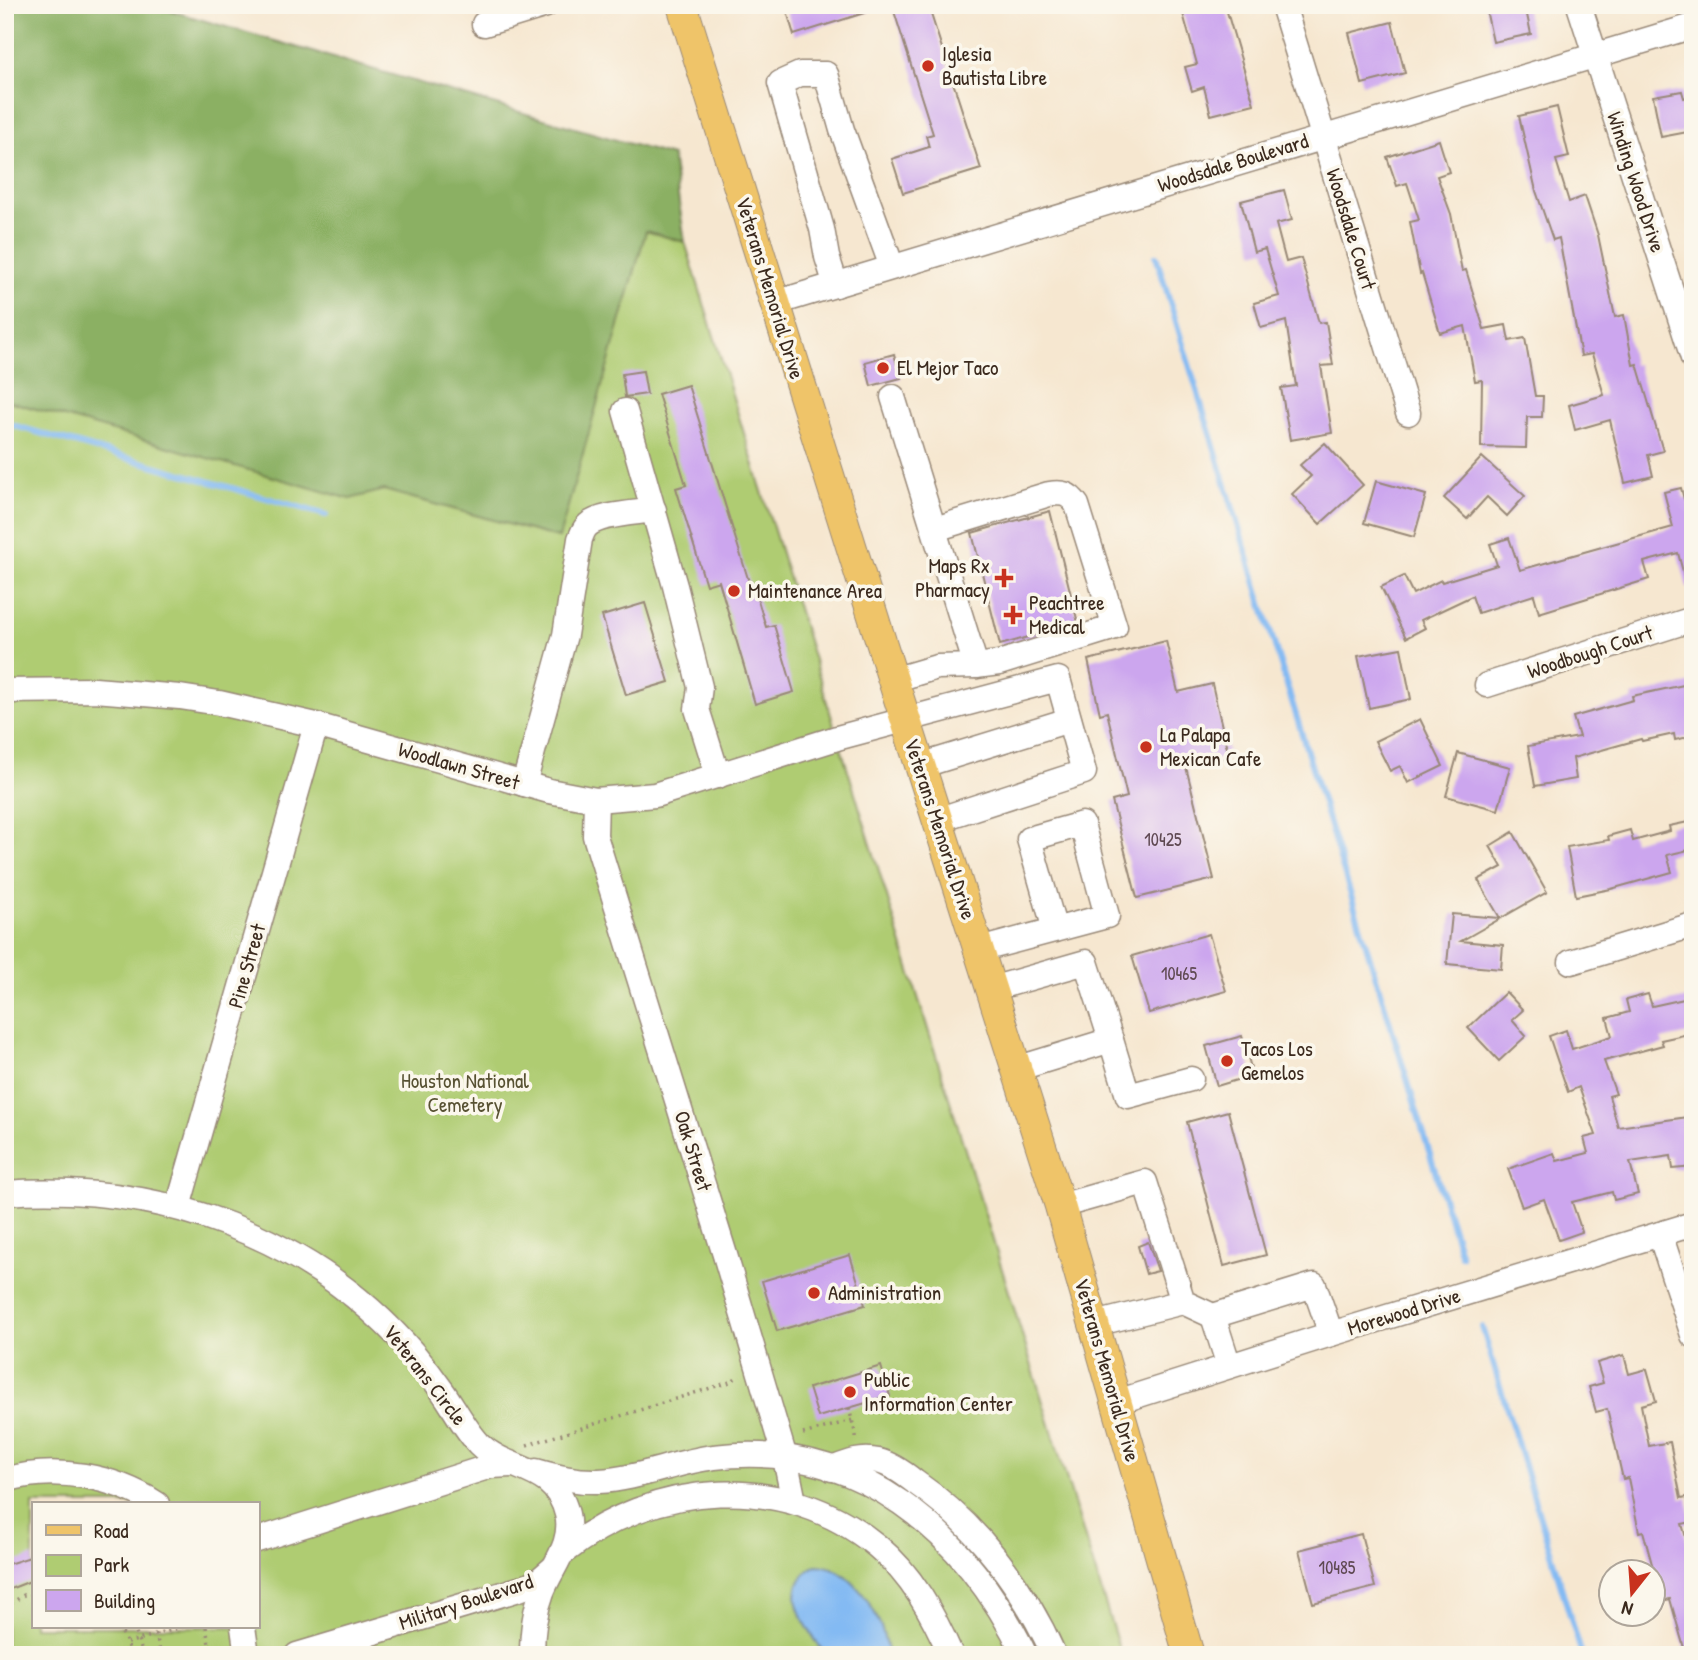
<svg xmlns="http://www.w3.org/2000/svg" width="1698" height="1660" font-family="'Patrick Hand',sans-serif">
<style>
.green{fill:#afcc72;stroke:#757b48;stroke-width:2;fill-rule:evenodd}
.forest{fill:#8bb064;stroke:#636d41;stroke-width:2}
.water{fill:#83baf3;stroke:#5f7288;stroke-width:2}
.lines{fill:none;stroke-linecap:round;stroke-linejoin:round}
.stream{stroke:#83baf3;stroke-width:6}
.building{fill:#cca6ee}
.minor-casing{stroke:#988877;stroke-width:27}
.major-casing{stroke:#988877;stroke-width:32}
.path{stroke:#988877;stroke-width:3.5;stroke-dasharray:2 5;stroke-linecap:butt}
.minor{stroke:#fff;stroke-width:24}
.major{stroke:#efc469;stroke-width:30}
.poi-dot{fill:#c8321e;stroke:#fbf7ec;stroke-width:2.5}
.labels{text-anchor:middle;stroke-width:7;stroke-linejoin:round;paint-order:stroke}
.number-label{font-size:18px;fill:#5f4952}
.poi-label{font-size:21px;fill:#3b2a1e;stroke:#fbf7ec;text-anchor:start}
.street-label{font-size:21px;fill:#3b2a1e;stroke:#fbf7ec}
.park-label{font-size:21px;fill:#585233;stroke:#fbf7ec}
</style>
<rect width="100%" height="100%" fill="#fbf7ec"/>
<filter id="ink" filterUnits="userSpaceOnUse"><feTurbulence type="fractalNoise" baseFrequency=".0143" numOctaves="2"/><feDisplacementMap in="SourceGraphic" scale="14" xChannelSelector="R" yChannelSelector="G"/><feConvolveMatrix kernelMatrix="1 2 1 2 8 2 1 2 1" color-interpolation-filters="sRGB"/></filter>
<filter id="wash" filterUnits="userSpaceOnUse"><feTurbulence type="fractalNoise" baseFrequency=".00686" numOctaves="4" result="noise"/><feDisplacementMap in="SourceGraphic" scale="28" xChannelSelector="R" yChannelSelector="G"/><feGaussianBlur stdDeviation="1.57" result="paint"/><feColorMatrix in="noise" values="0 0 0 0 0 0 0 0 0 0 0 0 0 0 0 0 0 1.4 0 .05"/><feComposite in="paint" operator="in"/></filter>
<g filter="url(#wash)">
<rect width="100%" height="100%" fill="#f6e7d0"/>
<path class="green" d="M646,231L685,242L1121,1655H5V400L350,498L384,490L558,538ZM33,1504H257V1627H33Z"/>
<polygon class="forest" points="5,5 151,5 672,156 685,242 646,231 559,538 384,490 350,499 5,400"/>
<path class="water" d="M816,1565C845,1565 868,1597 879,1622C884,1632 885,1644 888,1655H825C807,1625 775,1591 816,1565Z"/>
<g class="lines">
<g class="stream">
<polyline points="1156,256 1461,1256"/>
<polyline points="5,423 326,515"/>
<polyline points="1482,1327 1582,1655"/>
</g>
</g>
<g id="blocks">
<g class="building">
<polygon points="785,5 876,5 877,9 794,35"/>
<polygon points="892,5 928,5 981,169 903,193 892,159 929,147 926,136 933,134"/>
<polygon points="1198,5 1225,5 1254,104 1211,115 1204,87 1192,91 1185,67 1197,64 1182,10"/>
<polygon points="1485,5 1525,5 1531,34 1493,42"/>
<polygon points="1392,22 1405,73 1362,84 1349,33"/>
<polygon points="1682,91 1684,98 1693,96 1693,131 1661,137 1653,96"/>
<polygon points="1557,107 1569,157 1556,160 1569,202 1585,196 1598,235 1615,317 1624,315 1633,365 1637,364 1663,451 1648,455 1653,476 1625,483 1610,420 1575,430 1569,405 1604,395 1592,354 1581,356 1559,238 1553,240 1536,191 1519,116"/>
<polygon points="1439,140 1449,172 1437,176 1451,214 1462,271 1466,270 1484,329 1506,325 1509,341 1525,338 1535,396 1543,396 1542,417 1527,417 1526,448 1481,447 1482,380 1475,381 1465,326 1440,333 1422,273 1420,274 1410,222 1419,220 1407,183 1397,186 1387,157"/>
<polygon points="1284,190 1292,220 1276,224 1286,262 1301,258 1319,323 1326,322 1333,365 1321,366 1332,433 1290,440 1281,388 1296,386 1286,321 1261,328 1254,303 1279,296 1265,249 1254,252 1241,201"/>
<polygon points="894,354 901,378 871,386 865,362"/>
<polygon points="643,371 647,394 625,397 622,374"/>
<polygon points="688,385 754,598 757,597 766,627 774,625 794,692 755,704 719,581 706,585 676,488 686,485 658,394"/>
<polygon points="1325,443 1363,485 1320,524 1292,494 1311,476 1300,465"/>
<polygon points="1482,457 1525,496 1507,516 1487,497 1467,519 1444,498"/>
<polygon points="1376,481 1426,495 1414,537 1364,523"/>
<polygon points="1681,488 1684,499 1693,497 1693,587 1687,587 1678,553 1644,562 1649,579 1539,613 1534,595 1478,613 1472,596 1421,620 1425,628 1406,638 1381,587 1404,576 1413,594 1441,580 1442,582 1497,565 1490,544 1509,538 1520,570 1673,527 1664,492"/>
<polygon points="1050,511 1078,623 1000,645 972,533"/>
<polygon points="645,603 669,682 626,695 602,616"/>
<polygon points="1166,641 1178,692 1212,684 1229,757 1186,767 1214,879 1137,898 1112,801 1127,797 1107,712 1100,714 1088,660"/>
<polygon points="1401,648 1411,699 1369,708 1358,656"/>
<polygon points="1693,683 1693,736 1675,740 1674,734 1642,741 1641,739 1573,758 1576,779 1535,786 1528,746 1579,737 1573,717 1633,700 1632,696"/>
<polygon points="1420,719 1443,766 1408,783 1400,766 1390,771 1375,741"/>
<polygon points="1458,753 1510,767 1498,810 1446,796"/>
<polygon points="1693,821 1693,849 1667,855 1672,872 1611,889 1576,896 1567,847 1609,840 1608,836 1630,830 1633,841 1670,831 1669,826"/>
<polygon points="1513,832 1547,892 1461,941 1503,945 1501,969 1447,964 1452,914 1500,918 1478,880 1502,867 1490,846"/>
<polygon points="1209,934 1226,991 1149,1013 1132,956"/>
<polygon points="1506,992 1523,1010 1512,1020 1526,1036 1499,1061 1468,1028"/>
<polygon points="1648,994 1652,1006 1693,997 1693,1033 1661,1040 1663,1045 1604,1061 1616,1094 1609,1096 1618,1127 1688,1117 1693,1167 1673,1169 1671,1156 1630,1162 1638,1194 1614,1200 1612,1192 1572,1202 1582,1232 1559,1240 1544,1199 1522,1207 1508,1169 1554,1153 1557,1161 1588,1153 1584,1138 1596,1135 1579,1087 1568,1092 1549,1036 1566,1030 1572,1049 1612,1036 1607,1018 1629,1012 1626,1000"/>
<polygon points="1242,1036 1253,1075 1217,1086 1206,1046"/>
<polygon points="1228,1111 1266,1255 1224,1266 1187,1122"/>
<polygon points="1148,1242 1158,1271 1146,1274 1138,1246"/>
<polygon points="850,1255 865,1305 777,1331 762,1281"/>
<polygon points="1624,1355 1629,1374 1647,1369 1656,1401 1641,1405 1649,1446 1670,1442 1681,1498 1687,1497 1692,1522 1682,1524 1693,1561 1693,1655 1686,1655 1670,1599 1662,1601 1643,1531 1639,1532 1628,1478 1623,1479 1607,1409 1596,1412 1589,1387 1603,1383 1597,1363"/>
<polygon points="881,1366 890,1396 818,1417 809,1388"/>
<polygon points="1361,1534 1375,1587 1313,1603 1299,1550"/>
<polygon points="33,1556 33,1580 5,1591 5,1565"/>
</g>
</g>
</g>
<g filter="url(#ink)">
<use href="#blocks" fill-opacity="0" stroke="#988877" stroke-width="2"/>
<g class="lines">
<defs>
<g id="minor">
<polyline points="1283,5 1408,413"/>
<polyline points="1579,5 1693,358"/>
<polyline points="484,24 546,5"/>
<polyline points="836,285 827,257 822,229 780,83 800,74 826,74 842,130 892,267"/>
<polyline points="775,303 1693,26"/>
<polyline points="625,411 675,586 700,687 697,709 718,776"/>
<path d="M935,529L1049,494C1062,492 1069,493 1077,505L1115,627L999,663L976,666"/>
<polyline points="893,680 937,667 976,666 893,397"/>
<polyline points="1487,685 1693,619"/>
<polyline points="5,691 95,690 180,697 219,703 316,725 549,791 596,800 655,795 837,738 1058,679 1084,772 937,820"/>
<polyline points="920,766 1069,720"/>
<path d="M524,784L565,635L580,539C582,534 584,528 588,525C600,514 637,513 654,510"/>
<polyline points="596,800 595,836 725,1255 785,1458 794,1502"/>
<polyline points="979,950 1107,916 1082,824 1029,839 1055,930"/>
<polyline points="1571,962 1693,925"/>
<polyline points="991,989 1086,962 1111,1040 1016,1069"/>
<polyline points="1111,1040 1128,1096 1191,1079"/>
<path d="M5,1193C160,1182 311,1235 414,1354C424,1366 434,1379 443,1392C455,1409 465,1429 479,1444C508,1473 555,1464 567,1514C574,1544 552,1566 542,1592C534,1613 532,1633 532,1655"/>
<polyline points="1060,1206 1145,1182 1183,1302"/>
<polyline points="178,1207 316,725"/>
<polyline points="1660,1234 1693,1335"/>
<polyline points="1213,1316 1229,1366"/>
<polyline points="1095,1324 1183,1302 1213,1316 1314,1285 1331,1334"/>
<polyline points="1117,1402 1331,1334 1693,1224"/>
<path d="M832,1469C847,1463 861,1457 878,1461C891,1464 905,1474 915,1482C976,1524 1024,1587 1054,1655"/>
<path d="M536,1471C557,1477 577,1482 599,1481C638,1479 675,1462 714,1457C859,1439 965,1532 1025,1655"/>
<path d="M5,1480C55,1465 114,1476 157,1504"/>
<polyline points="257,1540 491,1466 511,1465"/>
<path d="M563,1553C653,1480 785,1470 877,1546C912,1575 933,1614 951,1655"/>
<polyline points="243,1627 247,1655"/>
<polyline points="297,1655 519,1589 537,1582 552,1569"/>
</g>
<polyline id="major" points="682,5 893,680 1060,1206 1189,1655"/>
</defs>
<use href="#minor" class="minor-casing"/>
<use href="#major" class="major-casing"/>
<g class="path">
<polyline points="849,1408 857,1440"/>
<polyline points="803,1434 853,1420"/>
<polyline points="527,1445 730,1382 739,1376"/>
<polyline points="5,1607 24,1595 33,1593"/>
<polyline points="119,1627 127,1643 129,1655"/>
<polyline points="134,1627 143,1655"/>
<polyline points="154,1627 161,1655"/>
<polyline points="206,1627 211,1655"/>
<polyline points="127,1643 183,1627"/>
<polyline points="174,1655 225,1650"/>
</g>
<use href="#minor" class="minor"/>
<use href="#major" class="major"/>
</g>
</g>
<g class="poi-dot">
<circle cx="928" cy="66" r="7"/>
<circle cx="883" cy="368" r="7"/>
<path d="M1000.5 567.5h7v7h7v7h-7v7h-7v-7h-7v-7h7z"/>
<circle cx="734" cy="591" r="7"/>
<path d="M1009.5 604.5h7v7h7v7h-7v7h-7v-7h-7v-7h7z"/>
<circle cx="1146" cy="747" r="7"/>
<circle cx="1227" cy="1061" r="7"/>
<circle cx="814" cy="1293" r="7"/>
<circle cx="850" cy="1392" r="7"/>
</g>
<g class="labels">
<g class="number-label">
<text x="1163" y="846">10425</text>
<text x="1179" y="980">10465</text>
<text x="1337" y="1574">10485</text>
</g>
<g class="poi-label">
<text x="942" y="61">Iglesia<tspan x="942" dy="24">Bautista Libre</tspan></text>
<text x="897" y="375">El Mejor Taco</text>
<text x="990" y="573" text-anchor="end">Maps Rx<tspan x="990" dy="24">Pharmacy</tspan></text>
<text x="748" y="598">Maintenance Area</text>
<text x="1029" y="610">Peachtree<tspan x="1029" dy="24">Medical</tspan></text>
<text x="1160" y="742">La Palapa<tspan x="1160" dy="24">Mexican Cafe</tspan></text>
<text x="1241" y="1056">Tacos Los<tspan x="1241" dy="24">Gemelos</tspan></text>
<text x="828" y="1300">Administration</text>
<text x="864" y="1387">Public<tspan x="864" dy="24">Information Center</tspan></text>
</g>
<g class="street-label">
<text transform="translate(1233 163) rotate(-17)" y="7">Woodsdale Boulevard</text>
<text transform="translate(1636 182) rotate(72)" y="7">Winding Wood Drive</text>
<text transform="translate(1351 229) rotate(73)" y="7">Woodsdale Court</text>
<text transform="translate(770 288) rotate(73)" y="7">Veterans Memorial Drive</text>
<text transform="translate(1590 652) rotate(-18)" y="7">Woodbough Court</text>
<text transform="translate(459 766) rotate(16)" y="7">Woodlawn Street</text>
<text transform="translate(940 829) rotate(72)" y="7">Veterans Memorial Drive</text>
<text transform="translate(247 966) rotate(-74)" y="7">Pine Street</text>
<text transform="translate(693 1151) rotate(73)" y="7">Oak Street</text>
<text transform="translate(1404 1312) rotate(-17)" y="7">Morewood Drive</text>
<text transform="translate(1107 1370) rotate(74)" y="7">Veterans Memorial Drive</text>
<text transform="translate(425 1375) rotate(52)" y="7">Veterans Circle</text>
<text transform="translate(466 1602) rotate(-18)" y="7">Military Boulevard</text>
</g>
<g class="park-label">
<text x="465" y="1088">Houston National<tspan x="465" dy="24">Cemetery</tspan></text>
</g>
</g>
<rect width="1698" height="1660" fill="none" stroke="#fbf7ec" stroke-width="28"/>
<rect x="32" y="1502" width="228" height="126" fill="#fbf7ec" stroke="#aea59a" stroke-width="2"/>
<rect x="46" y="1525" width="35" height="10" fill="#efc469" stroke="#aea59a" stroke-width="2"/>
<text x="94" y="1538" font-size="21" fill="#3b2a1e">Road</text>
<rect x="46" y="1555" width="35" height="21" fill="#afcc72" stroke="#aea59a" stroke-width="2"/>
<text x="94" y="1572" font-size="21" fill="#3b2a1e">Park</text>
<rect x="46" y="1590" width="35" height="21" fill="#cca6ee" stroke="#aea59a" stroke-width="2"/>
<text x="94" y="1608" font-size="21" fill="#3b2a1e">Building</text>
<g transform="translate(1632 1593) rotate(197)"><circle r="33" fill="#fbf7ec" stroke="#aea59a" stroke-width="2"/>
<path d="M0-5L12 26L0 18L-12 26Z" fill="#c8321e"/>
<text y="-10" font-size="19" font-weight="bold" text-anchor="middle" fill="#3b2a1e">N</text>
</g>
</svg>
